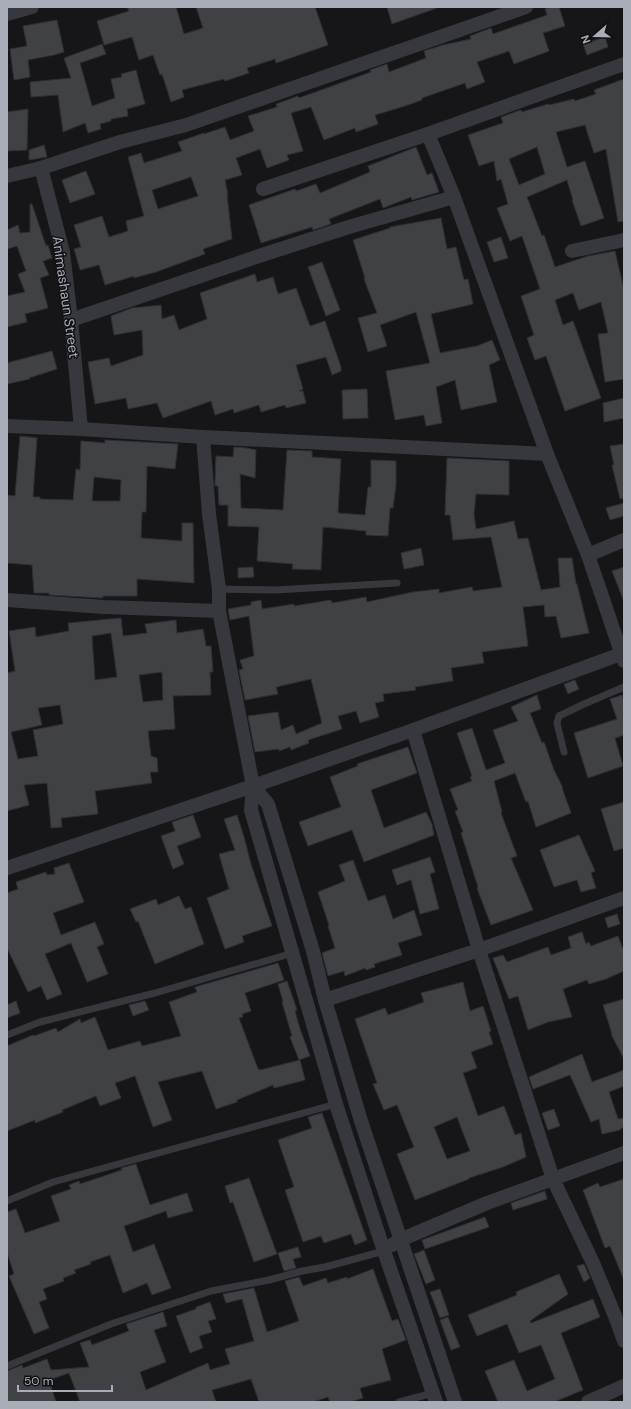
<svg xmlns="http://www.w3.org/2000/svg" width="631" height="1409" font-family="'DM Sans',sans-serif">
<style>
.building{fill:#404145;stroke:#303034;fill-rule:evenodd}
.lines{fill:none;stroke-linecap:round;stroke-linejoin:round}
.lane{stroke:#37383d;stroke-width:7}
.street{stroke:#37383d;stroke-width:14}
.labels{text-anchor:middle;stroke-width:3;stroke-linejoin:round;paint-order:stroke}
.street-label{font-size:14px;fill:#a8adb8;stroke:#111113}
</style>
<rect width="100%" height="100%" fill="#161618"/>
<g class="building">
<polygon points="127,7 176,7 184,34 203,28 196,7 315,7 328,45 276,63 275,59 247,68 249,73 225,81 224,79 182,90 184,97 171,102 162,74 160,75 153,55 139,60 132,37 104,45 97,21 129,11"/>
<polygon points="387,7 437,7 437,8 392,24"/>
<path d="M552,7H559L565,26L543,33L549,51L514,64L509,51L477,62L485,82L467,89L465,83L422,98V100L405,106L375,115L378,124L356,132L355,128L324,140L311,107L291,113L303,151L287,155L289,160L267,168L260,149L236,158L242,175L225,180L228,195H227L232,239L203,249L205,254L156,272L134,278V276L105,285L99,265L80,270L74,249L81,247L74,225L102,216L109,237L128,231L126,221L144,216L128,157L141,153L144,163L182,151L178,142L204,133V134L225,127L230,140L254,131L248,116L277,107L276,104L298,96L299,98L371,72L370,70L387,64L389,72L426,58L424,51L443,45L471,39L470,36L491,28L493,34L547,15L545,9ZM191,177L198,196L158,209L152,190Z"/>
<polygon points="57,20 64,52 54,55 28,60 30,77 14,80 10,49 27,46 23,26"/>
<polygon points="605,37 608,47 587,55 583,44"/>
<polygon points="102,44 106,54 80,63 92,106 115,98 111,79 122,77 121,74 136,70 145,104 127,109 128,116 111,119 111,121 100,124 101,129 88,133 85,123 63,132 58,95 31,97 30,82 71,78 64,58"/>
<path d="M624,79V221L618,222L606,149L594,153L585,125L556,132L567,167L585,161L604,218L581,226L572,200H573L567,180L527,197L542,236L544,235L555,267L588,256L615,251L624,290V379L605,382L598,334L608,333L601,302L579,310L573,293L555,300L563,325L573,321L601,398L565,411L546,356L535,360L527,338L534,335L521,296L540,289L522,236L510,241L497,208L508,204L501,179L497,181L494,161L479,166L468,135L503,123L501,117L521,110L522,112L548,104L549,105L574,99L575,101L596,94L594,90ZM537,147L545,174L519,185L509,159Z"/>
<polygon points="28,109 27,150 7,151 7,112"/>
<polygon points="44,145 47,157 29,160 29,150"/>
<polygon points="416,147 427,175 432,173 439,192 412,200 411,197 383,208 380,199 329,219 331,224 313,230 312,227 261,243 249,205 295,189 296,191 316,184 320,193 370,172 368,166"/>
<polygon points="86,171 95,194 70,203 62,180"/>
<polygon points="30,204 32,204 46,246 48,245 52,258 43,261 49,275 40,278 48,308 25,314 27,322 7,327 7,296 25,292 18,274 26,271 17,246 7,249 7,230 18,225 20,233 30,232"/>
<polygon points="441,218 447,249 456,247 464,280 468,279 473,304 431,314 440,353 477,346 492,340 500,360 489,365 497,402 461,410 455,380 436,387 442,423 426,426 424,415 395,420 386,371 430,363 416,312 380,325 387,346 368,352 358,318 377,313 364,279 365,278 353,240 390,228 390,227"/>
<polygon points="501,237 508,258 494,262 487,242"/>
<polygon points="322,262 340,310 326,316 308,267"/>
<polygon points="255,274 257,282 273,277 278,294 296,288 310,326 325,321 341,367 341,371 332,375 326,357 296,365 303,389 299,391 303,391 306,403 286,408 285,405 261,412 259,405 234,413 233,409 215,415 211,401 163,418 157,403 128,409 126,398 95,404 88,362 109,358 111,366 143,355 142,330 114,335 111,316 132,308 161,305 162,319 174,315 179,330 207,319 200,293"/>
<polygon points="52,351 57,369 29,378 30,379 7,384 7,363"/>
<polygon points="367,389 368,418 343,419 342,390"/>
<polygon points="624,398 624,418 604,422 603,403"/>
<path d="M20,436L37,438L33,497H40V499L73,500L76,469L80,470L81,441L105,443V440L178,444L175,469L147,466L146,512H142L141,538L182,541V523H193L194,583L137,579V596H103V598L49,595V593H34L32,565L7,563V495L15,496ZM94,477L121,480L120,501H92Z"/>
<polygon points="624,444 624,498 620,499 612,465 614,465 610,446"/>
<polygon points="234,447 246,448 256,450 255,478 240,474 241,508 283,510 287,450 312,451 312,457 341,459 338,513 365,515 368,487 371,487 371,460 396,461 396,485 393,508 390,508 388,536 366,535 366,531 323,527 321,570 292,569 293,564 257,561 259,527 228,526 228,505 219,505 218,486 215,486 215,482 216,456 233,457"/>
<polygon points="447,458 509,461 509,495 476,494 474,514 476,529 514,521 518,539 528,538 541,590 560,587 558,558 572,558 576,584 577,584 589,633 561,638 556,616 545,617 544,605 523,607 528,646 482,652 484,663 451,668 453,681 415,687 416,690 383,694 384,701 375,703 379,717 360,723 356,711 338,716 342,729 308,740 309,743 291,750 290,747 279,751 279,749 255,752 248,716 278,712 281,730 293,725 296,734 322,723 311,679 276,687 278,694 245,700 239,670 243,669 240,660 254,656 249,616 230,620 228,609 251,605 251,602 261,600 262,609 294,604 294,606 331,600 332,603 366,597 367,602 413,592 439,589 439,593 472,587 473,591 502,587 491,537 453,540 450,515 445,515"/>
<polygon points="624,503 624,516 610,520 606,508"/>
<polygon points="421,548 424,565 404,569 401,553"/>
<polygon points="253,567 254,577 238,578 238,568"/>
<polygon points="624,567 624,599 623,599 612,571"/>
<path d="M121,618L123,636L147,633L145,624L176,620L177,633L203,629L206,646H211L213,672H210L211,695L173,696L175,729L148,731L151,756L157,758L158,772H150L152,783L95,791L98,814L61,818L62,827L51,828L47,783L24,785L29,805L7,811V673L15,671L9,631L35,627L36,637L69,631L68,623ZM111,633L117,677L95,680L92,636ZM162,672L163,700L143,702L139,675ZM60,705L63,724L33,730L38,756L18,759L11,732L42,725L38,708Z"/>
<polygon points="575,680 579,689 568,694 564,684"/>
<polygon points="537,695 541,709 530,713 542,743 544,742 554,770 563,788 562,788 571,813 536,827 528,801 526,802 515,773 494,781 502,812 501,813 517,856 511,858 533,910 491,925 477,888 478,887 461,833 463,832 455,811 458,810 450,789 472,781 470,777 472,776 457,733 472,728 486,770 505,763 493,730 518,721 511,707"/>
<polygon points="622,695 624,702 624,735 615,738 623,766 588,778 574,733 617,719 610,699"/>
<polygon points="408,747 417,773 371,790 384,828 426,812 432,824 434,835 364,862 352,830 308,846 299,822 341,807 330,777 358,766 357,764"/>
<polygon points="624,802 624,848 614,851 601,809"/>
<polygon points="193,815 201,837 177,846 184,864 173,869 161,836 175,831 172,822"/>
<polygon points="237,815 244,837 251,864 272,926 242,936 244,942 225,949 207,898 229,889 219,854 235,850 224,819"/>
<polygon points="579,835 595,871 591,873 596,888 581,892 577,880 554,887 540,850"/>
<polygon points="430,857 435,872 430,874 439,909 420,914 411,880 397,885 392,870"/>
<polygon points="353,860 368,901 385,895 393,919 414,910 422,935 398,943 402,955 374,964 375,967 366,970 365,968 345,976 344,971 328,976 322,953 335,948 328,926 329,925 318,892 345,881 339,865"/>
<polygon points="69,863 84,902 53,913 61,935 95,922 104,944 97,947 108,974 87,982 71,943 45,954 62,994 47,1000 41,986 28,992 7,948 7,893 18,889 16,882 46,872 47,875 55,874 54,868"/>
<polygon points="179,896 185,909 191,907 204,944 155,964 138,921 136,922 130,909 156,899 158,905"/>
<polygon points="617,914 620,924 608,928 605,918"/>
<polygon points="582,932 586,944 589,942 591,946 618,936 624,952 624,971 606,979 589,984 587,980 563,989 572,1017 548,1022 528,1030 518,996 509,999 493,958 503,955 507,962 548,947 551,955 571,948 568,937"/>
<polygon points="278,963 284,980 245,993 251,1011 242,1014 243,1017 239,1018 258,1069 259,1069 260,1070 300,1060 305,1080 274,1088 273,1085 237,1100 237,1102 216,1109 202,1071 158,1082 172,1120 153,1127 135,1076 115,1083 121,1098 100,1106 96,1096 62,1110 63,1112 35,1123 35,1120 7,1131 7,1046 33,1035 34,1036 56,1028 58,1032 80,1019 81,1023 95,1017 108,1050 140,1041 142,1046 181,1036 169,1002 197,992 195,987"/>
<polygon points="287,981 297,1010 295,1011 300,1029 310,1056 299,1060 290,1037 292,1036 282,1002 283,1001 278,984"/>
<path d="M463,982L470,1011L483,1006L491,1031L489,1032L493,1044L471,1052L477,1068L463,1073L478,1116L504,1106L515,1135L521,1133L526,1157L503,1167L469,1178V1179L415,1200L397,1154L414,1147L397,1105L384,1110L373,1084L377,1083L355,1019L385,1008L388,1015L424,1002L421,993ZM457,1117L470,1151L447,1159L434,1127Z"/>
<polygon points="624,999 624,1059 611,1034 612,1034 603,1005"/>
<polygon points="16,1001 20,1013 7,1018 7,1005"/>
<polygon points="145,1001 149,1010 133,1016 129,1005"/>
<polygon points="582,1054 592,1082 624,1070 624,1086 609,1092 618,1119 624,1118 624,1127 620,1129 620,1130 602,1134 599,1119 591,1122 570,1075 533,1089 529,1077"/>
<polygon points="554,1109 560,1126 548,1130 542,1113"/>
<polygon points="322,1113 367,1240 355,1245 351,1234 324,1243 321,1236 303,1242 285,1190 294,1187 278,1140 312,1128 308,1117"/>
<polygon points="136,1164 150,1205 187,1193 193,1211 168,1218 166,1211 124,1226 133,1252 154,1244 171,1288 152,1295 147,1283 123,1293 110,1255 90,1262 91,1264 74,1270 76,1273 63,1278 64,1281 43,1289 47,1299 39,1302 49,1328 34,1334 9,1276 14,1274 7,1252 7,1212 16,1209 25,1233 60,1221 51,1196 71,1189 69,1185 79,1181 80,1184 122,1170 121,1168"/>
<polygon points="249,1178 277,1254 254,1262 233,1202 230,1203 225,1186"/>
<polygon points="624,1179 624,1278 623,1278 610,1246 605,1248 583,1190 598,1183 600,1187"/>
<polygon points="545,1191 547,1199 513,1210 511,1203"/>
<polygon points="485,1217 489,1227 425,1249 422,1240"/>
<polygon points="298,1247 301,1257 293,1259 296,1268 284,1271 278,1253"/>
<polygon points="424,1250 435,1280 426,1284 414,1254"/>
<polygon points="584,1264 590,1278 584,1282 577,1266"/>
<polygon points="373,1269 392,1321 398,1319 406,1340 382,1349 391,1380 360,1388 363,1398 350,1402 330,1402 328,1397 313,1402 259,1402 251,1379 212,1390 216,1402 80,1402 69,1373 49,1380 56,1402 7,1402 7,1371 22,1365 23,1368 47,1359 51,1370 89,1367 80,1343 90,1340 92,1345 129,1331 126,1324 163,1312 167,1326 154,1330 166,1362 140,1372 146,1390 208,1363 210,1370 230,1364 225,1349 254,1341 242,1299 226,1303 223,1294 254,1288 267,1332 299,1321 285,1281 299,1277 303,1286 326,1278 328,1283 347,1277 347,1279"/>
<polygon points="559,1274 568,1294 530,1321 531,1323 593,1299 600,1317 561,1333 583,1390 554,1402 498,1402 485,1371 514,1360 527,1391 555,1379 541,1345 519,1353 507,1324 477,1336 468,1315 517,1295 516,1292"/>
<polygon points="440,1289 449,1315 440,1318 430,1292"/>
<polygon points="210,1302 216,1319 208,1321 212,1332 199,1336 203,1348 190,1353 176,1316 196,1309 196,1307"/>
<polygon points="448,1317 460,1347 451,1350 440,1320"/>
</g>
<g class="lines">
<g class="lane">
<polyline points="219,589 275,590 397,583"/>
<polyline points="564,752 557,723 559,716 584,704 624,687"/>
<polyline points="7,1035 40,1022 155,993 293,953"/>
<polyline points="7,1201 53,1182 336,1104"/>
<polyline points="7,1366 111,1324 211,1291 269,1280 302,1271 325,1267 384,1251"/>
<polyline points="399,1402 433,1393"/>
</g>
<g class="street">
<polyline points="7,14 32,7"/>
<polyline points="428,134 454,197 547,454 588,555 624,661"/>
<polyline points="41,168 63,252 71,320 81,429"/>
<polyline points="7,176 41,168 120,142 186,125 526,7"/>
<polyline points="263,189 428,134 624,64"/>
<polyline points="572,251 624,240"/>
<polyline points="71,320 262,255 352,226 454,197"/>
<polyline points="7,426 81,429 203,437 547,454"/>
<polyline points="203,437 209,514 219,589 219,611 253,786 251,810 336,1104 384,1251 436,1402"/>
<polyline points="588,555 624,540"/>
<polyline points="7,600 104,607 219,611"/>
<polyline points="413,730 479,950 553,1179 593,1263 615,1316 624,1341"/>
<polyline points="253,786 268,804 313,951 325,1000 361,1121 455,1402"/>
<polyline points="7,868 253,786 413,730 621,654"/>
<polyline points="325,1000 479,950 624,898"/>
<polyline points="392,1245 400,1240 487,1203 624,1153"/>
<polyline points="588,1402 624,1386"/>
</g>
</g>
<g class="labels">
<g class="street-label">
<text transform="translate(66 297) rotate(82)" y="5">Animashaun Street</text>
</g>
</g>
<rect width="631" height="1409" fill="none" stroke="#a8adb8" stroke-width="16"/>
<g transform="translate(595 36) rotate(250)" stroke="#111113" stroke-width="3" paint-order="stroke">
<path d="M0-3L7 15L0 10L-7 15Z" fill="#a8adb8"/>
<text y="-6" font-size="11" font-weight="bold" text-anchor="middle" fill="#a8adb8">N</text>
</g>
<path d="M18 1385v6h94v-6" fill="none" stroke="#a8adb8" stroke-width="2"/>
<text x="24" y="1385" font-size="12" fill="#a8adb8" stroke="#111113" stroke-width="3" paint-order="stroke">50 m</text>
</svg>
